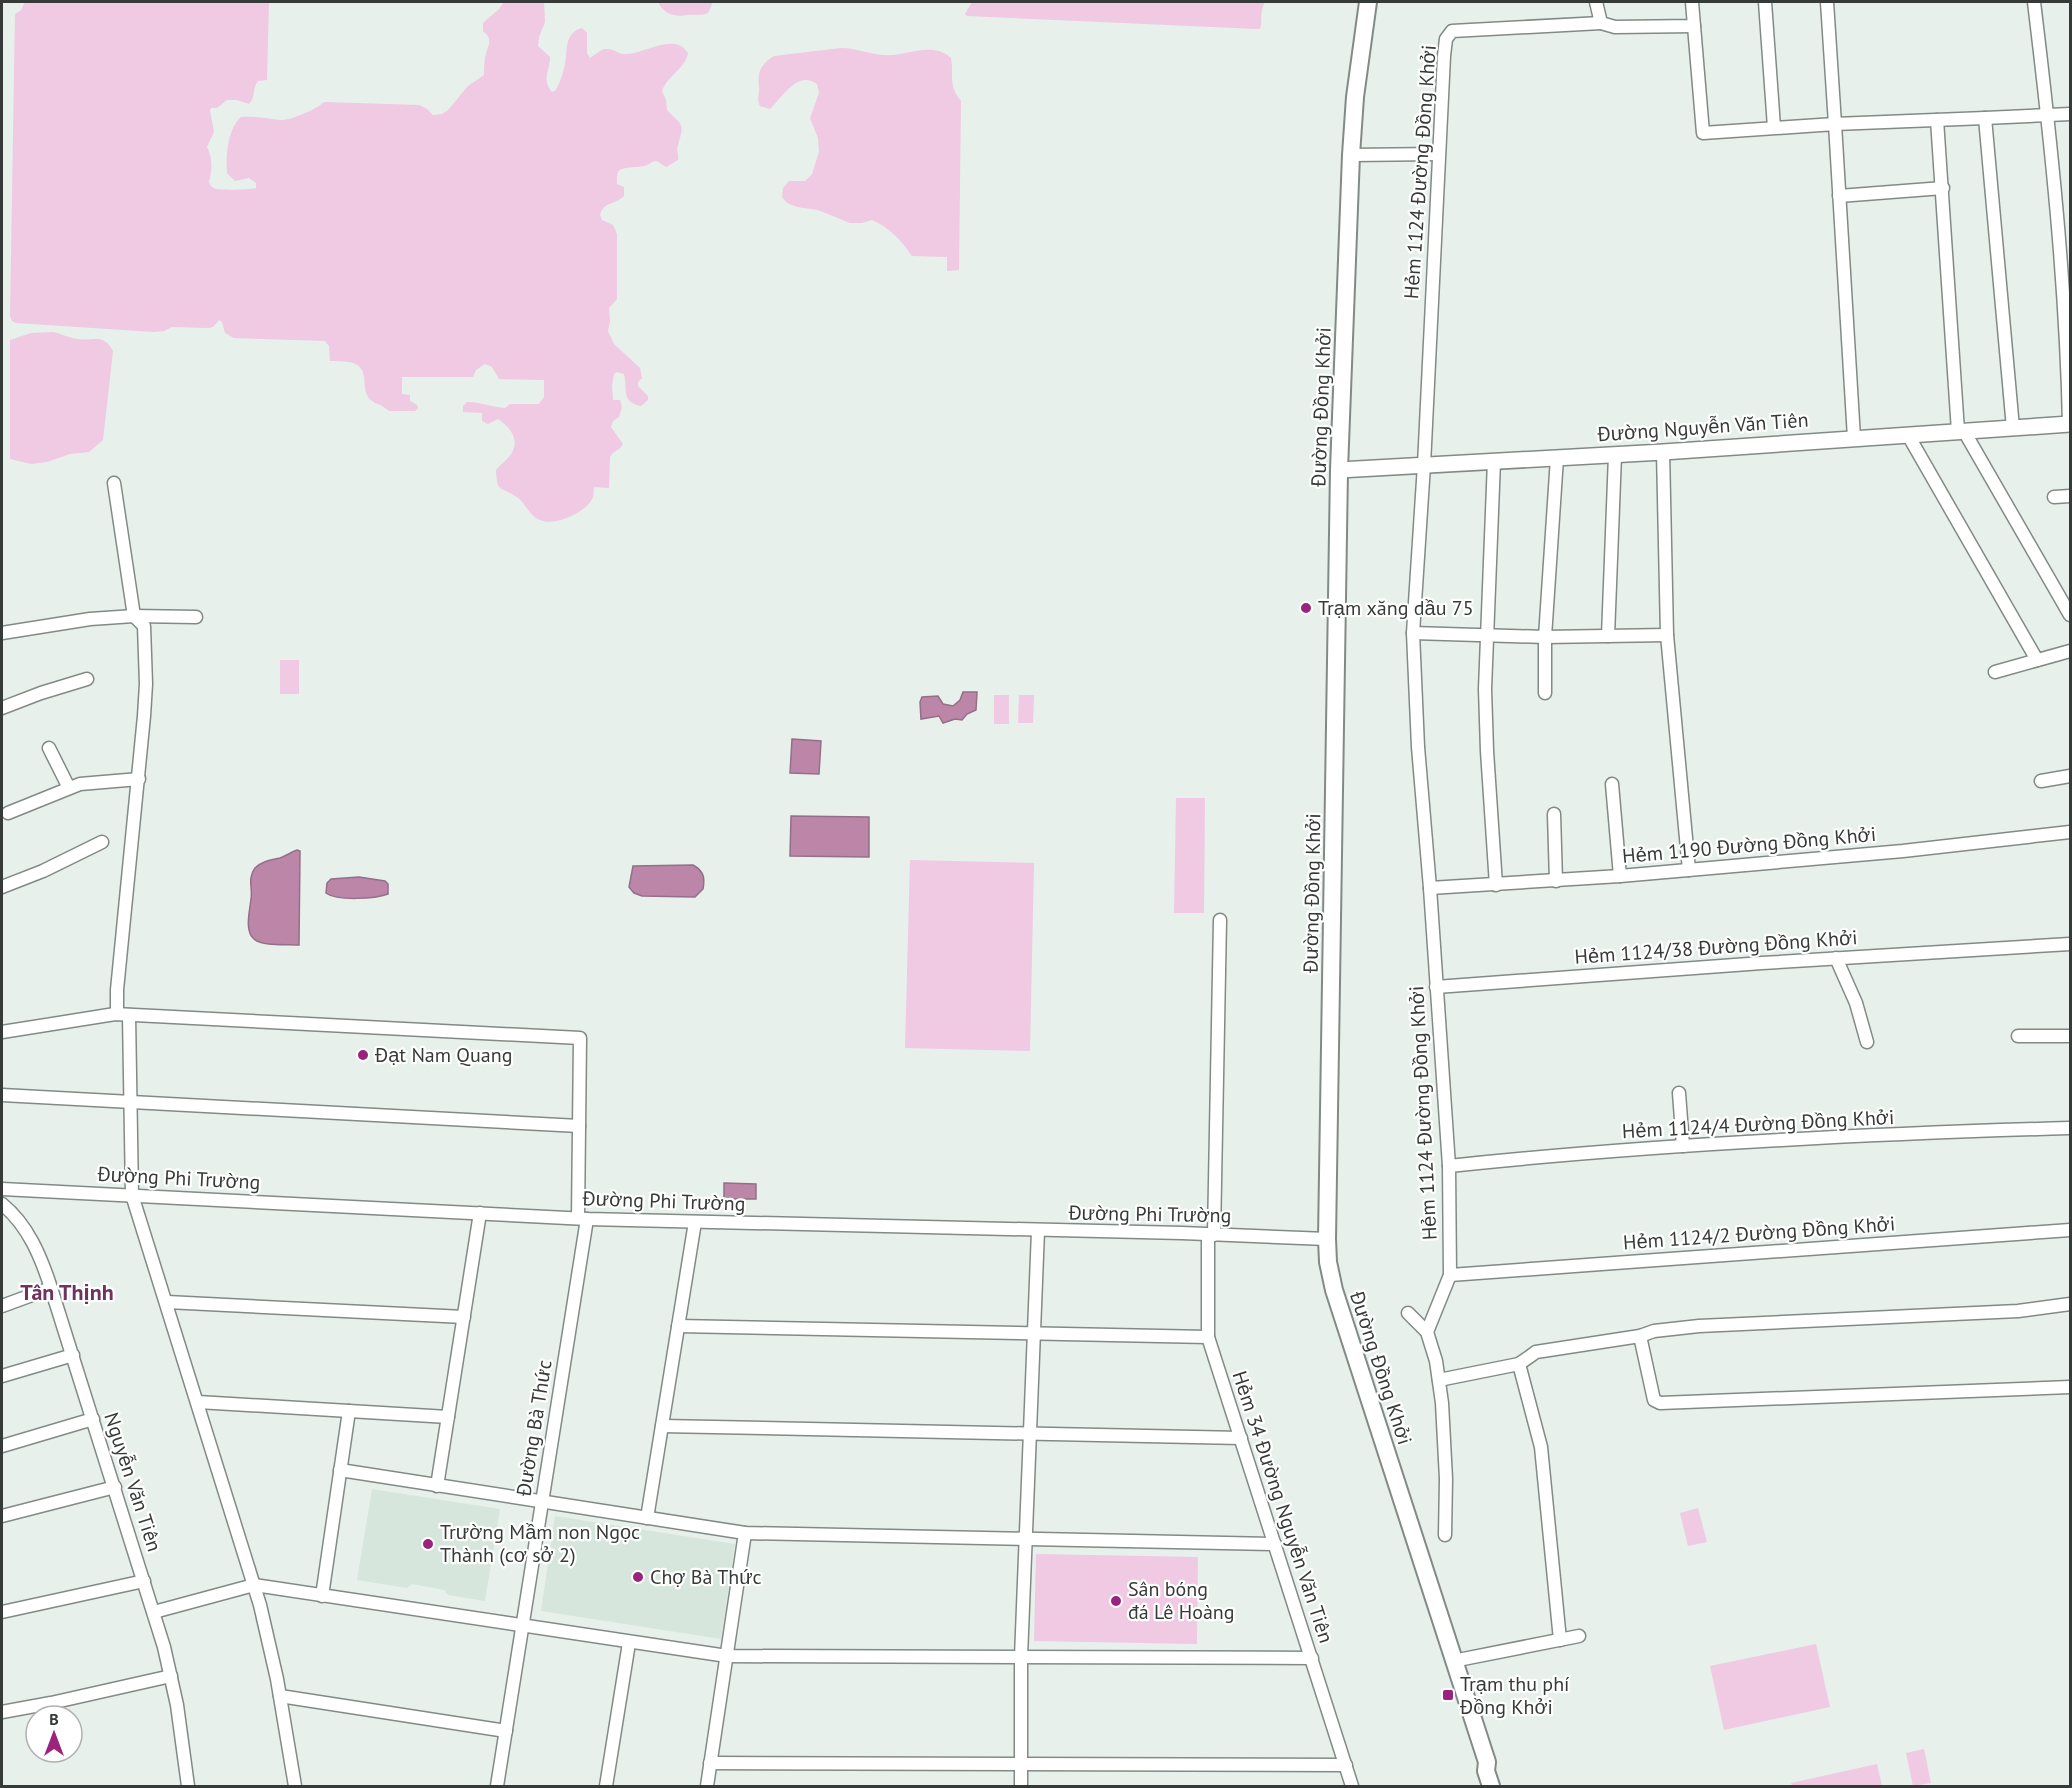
<svg xmlns="http://www.w3.org/2000/svg" width="2072" height="1788" font-family="'PT Sans',sans-serif">
<style>
.built{fill:#d7e6dd}
.green{fill:#f0c9e2}
.water{fill:#bc86a9;stroke:#946f87;stroke-width:1.5}
.lines{fill:none;stroke-linecap:round;stroke-linejoin:round}
.minor-casing{stroke:#838a86;stroke-width:15}
.tertiary-casing{stroke:#838a86;stroke-width:18}
.secondary-casing{stroke:#838a86;stroke-width:20}
.minor{stroke:#fff;stroke-width:12}
.tertiary{stroke:#fff;stroke-width:15}
.secondary{stroke:#fff;stroke-width:16}
.poi-dot{fill:#9a237d;stroke:#fff;stroke-width:2}
.labels{text-anchor:middle;stroke-width:4.5;stroke-linejoin:round;paint-order:stroke}
.street-label{font-size:20px;fill:#363a38;stroke:#fff}
.poi-label{font-size:20px;fill:#363a38;stroke:#fff;text-anchor:start}
.quarter-label{font-size:22px;font-weight:bold;fill:#6f345e;stroke:#fff}
</style>
<rect width="100%" height="100%" fill="#e7f0eb"/>
<g class="built">
<polygon points="372,1489 500,1509 485,1601 448,1595 444,1590 412,1584 407,1588 357,1580"/>
<polygon points="555,1516 735,1544 721,1639 541,1611"/>
</g>
<g class="green">
<path d="M25,2H269L267,80L258,81C252,88 256,97 249,104L237,100H227L217,108H211L210,111L214,132L207,147C213,159 212,170 209,182C211,186 211,187 216,189C221,190 252,190 256,188V183L249,178L235,181L227,173C226,156 227,130 241,117C254,116 267,118 280,120C290,121 317,109 324,102L419,105L427,109L433,115L442,114L448,110L468,86L484,75C484,68 484,61 486,54C489,43 493,39 483,31V23L499,9L504,2H544L545,22L539,37L538,46L550,57C550,71 541,79 552,92L555,91C560,84 563,73 565,64C568,49 564,33 582,28L587,33V53L590,58C595,55 601,49 606,49C613,48 618,54 624,54C644,55 674,31 688,53C686,68 667,76 662,91L666,100L667,110C682,126 685,122 678,145C676,150 679,155 678,160L666,167L657,161C651,161 650,165 644,166C635,168 629,166 619,170L617,175V184L624,187V196C615,205 604,201 600,215L602,220L613,225L617,234V299L609,308L610,321L608,331L614,344L640,368L642,378L638,382V386L648,396V400L641,406C620,402 628,389 624,374L617,372L614,374L612,386L613,400H620L622,407L619,417L613,421L611,427L623,444C620,451 613,450 610,457L609,488L594,487C593,491 594,494 593,497C588,512 554,527 540,520C529,516 526,503 517,497C501,486 497,494 496,470C500,465 503,463 507,459C522,444 513,429 498,419L488,424L482,421V413L463,412V406L467,402C481,402 492,407 505,408L510,404H539L544,397V380L499,379L492,367L485,364L476,370L473,377H402V394L410,395V401L417,405L418,408L415,411H389C381,403 371,404 367,395C364,389 365,382 364,376C361,359 344,362 330,361L329,346L325,341L234,338L225,333L222,322L219,320L213,327L209,328L172,327L164,331L154,332L16,323L12,321L10,316L15,14L21,10Z"/>
<path d="M658,2H713L708,13C701,16 695,14 688,15C676,17 664,15 658,2Z"/>
<path d="M972,2H1265C1259,13 1263,20 1260,29H1257L967,16L965,14Z"/>
<path d="M841,48C856,48 869,54 883,55C906,57 932,40 951,58C954,76 948,85 961,101L959,270L947,271V257L912,256C902,241 889,227 872,220L862,223H850L818,210L797,207L787,203L782,197L783,188L789,181H805L812,174L819,152L818,138L810,118L819,93L817,84C797,70 783,97 770,109L760,106C756,98 760,94 759,86C757,72 761,64 774,56Z"/>
<path d="M53,332C62,334 69,338 78,339C95,342 102,332 113,351L103,440L89,452L70,454L47,462L31,464L10,459V340L31,333Z"/>
<rect x="280" y="660" width="19" height="34"/>
<rect x="994" y="695" width="15" height="29"/>
<polygon points="1019,695 1034,695 1033,723 1018,723"/>
<polygon points="1176,798 1205,798 1204,913 1174,913"/>
<polygon points="910,860 1034,863 1030,1051 905,1048"/>
<polygon points="1698,1508 1707,1542 1688,1546 1680,1513"/>
<polygon points="1036,1554 1198,1557 1197,1644 1034,1641"/>
<polygon points="1816,1644 1830,1707 1724,1730 1710,1666"/>
<polygon points="1924,1749 1931,1783 1913,1786 1906,1753"/>
<polygon points="1877,1764 1882,1786 1792,1786 1791,1783"/>
</g>
<g class="water">
<polygon points="963,692 977,692 976,710 967,714 962,720 955,719 943,723 939,716 921,719 920,702 922,697 938,696 943,704 953,706 960,700"/>
<polygon points="792,739 821,741 819,774 790,773"/>
<polygon points="791,816 869,817 869,857 790,856"/>
<path d="M297,850L300,851L299,945C287,944 263,947 254,939C244,931 250,910 251,899C253,888 247,879 255,868C262,861 271,860 280,858C286,856 291,852 297,850Z"/>
<path d="M693,865C704,871 705,878 703,889L695,897L642,896L634,893L629,887L633,866Z"/>
<path d="M359,877L385,881L388,884V894C375,899 337,901 326,893L327,883L331,879Z"/>
<polygon points="724,1183 756,1184 756,1199 724,1199"/>
</g>
<g class="lines">
<defs>
<g id="minor">
<polyline points="1596,2 1601,23 1615,27 1694,26 1692,2"/>
<polyline points="1765,2 1774,127"/>
<polyline points="1827,2 1835,124 1985,118"/>
<path d="M2034,2C2051,142 2066,283 2069,424"/>
<polyline points="1694,26 1703,133 1835,124 1854,438"/>
<polyline points="1937,120 1958,431"/>
<polyline points="1351,155 1438,154"/>
<polyline points="1839,196 1943,188"/>
<polyline points="2013,428 1985,118 2070,114"/>
<polyline points="1964,431 2070,615"/>
<polyline points="1908,435 2037,660"/>
<polyline points="1663,452 1667,635 1689,870"/>
<polyline points="1494,461 1485,689 1487,751 1496,885"/>
<polyline points="114,483 134,616 144,626 146,684 144,716 117,990 117,1014"/>
<polyline points="2054,497 2070,496"/>
<polyline points="2,633 90,619 134,616 196,617"/>
<polyline points="1413,633 1545,637 1667,635"/>
<polyline points="1608,636 1615,455"/>
<polyline points="1995,672 2070,651"/>
<polyline points="1545,693 1545,637 1557,458"/>
<polyline points="2,708 41,693 87,679"/>
<polyline points="49,748 69,788"/>
<polyline points="2041,781 2070,776"/>
<polyline points="1612,784 1620,876"/>
<polyline points="8,813 80,784 139,779"/>
<polyline points="1554,814 1556,881"/>
<polyline points="2,887 43,871 102,842"/>
<polyline points="1430,888 1620,876 1903,851 2070,832"/>
<polyline points="1836,958 1856,1003 1867,1042"/>
<polyline points="1436,987 1762,963 2070,944"/>
<polyline points="129,1015 132,1195 260,1605 277,1679 295,1786"/>
<polyline points="2,1032 115,1014 580,1038 578,1218"/>
<polyline points="2018,1036 2070,1036"/>
<polyline points="1679,1093 1683,1146"/>
<polyline points="2,1095 579,1126"/>
<path d="M1449,1166C1655,1144 1863,1134 2070,1128"/>
<polyline points="2,1189 587,1219 1182,1233 1327,1239"/>
<path d="M2,1204C28,1225 41,1257 51,1288L164,1647L177,1705L188,1786"/>
<polyline points="1208,1234 1208,1337 1352,1786"/>
<polyline points="1214,1235 1220,920"/>
<polyline points="1450,1275 2070,1230"/>
<polyline points="167,1302 464,1317"/>
<polyline points="2,1306 51,1288"/>
<polyline points="1408,1313 1427,1332 1436,1361 1442,1403 1446,1479 1445,1535"/>
<polyline points="678,1326 1208,1337"/>
<polyline points="1427,1332 1450,1275 1449,1166 1430,888 1418,747 1413,633 1424,465 1444,56 1446,39 1452,31 1601,23"/>
<polyline points="1640,1336 1654,1400 1660,1403 2070,1387"/>
<polyline points="1519,1364 1541,1447 1560,1640"/>
<polyline points="2,1376 73,1355"/>
<polyline points="1439,1380 1519,1364 1536,1352 1640,1336 1654,1331 1699,1326 2018,1311 2070,1304"/>
<polyline points="198,1402 448,1417"/>
<polyline points="662,1426 1241,1438"/>
<polyline points="2,1446 93,1419"/>
<polyline points="340,1470 745,1533 1275,1544"/>
<polyline points="437,1486 480,1213"/>
<polyline points="2,1516 115,1487"/>
<polyline points="647,1518 695,1222"/>
<polyline points="322,1596 349,1411"/>
<polyline points="2,1612 144,1581"/>
<polyline points="154,1612 254,1585 727,1656 1312,1658"/>
<polyline points="1453,1661 1579,1636"/>
<polyline points="280,1696 506,1731"/>
<polyline points="2,1712 51,1703 171,1676"/>
<polyline points="710,1763 1346,1765"/>
<polyline points="497,1786 587,1219"/>
<polyline points="606,1786 629,1643"/>
<polyline points="707,1786 745,1533"/>
<polyline points="1021,1786 1021,1657 1038,1231"/>
</g>
<polyline id="tertiary" points="1339,470 1663,452 2070,424"/>
<polyline id="secondary" points="1368,2 1355,97 1351,155 1339,470 1327,1239 1328,1262 1334,1290 1487,1762 1486,1771 1491,1786"/>
</defs>
<use href="#minor" class="minor-casing"/>
<use href="#tertiary" class="tertiary-casing"/>
<use href="#secondary" class="secondary-casing"/>
<use href="#minor" class="minor"/>
<use href="#tertiary" class="tertiary"/>
<use href="#secondary" class="secondary"/>
</g>
<g class="poi-dot">
<circle cx="1306" cy="608" r="6"/>
<circle cx="363" cy="1055" r="6"/>
<circle cx="428" cy="1544" r="6"/>
<circle cx="638" cy="1577" r="6"/>
<circle cx="1116" cy="1601" r="6"/>
<rect x="1442" y="1689" width="12" height="12" rx="3"/>
</g>
<g class="labels">
<g class="street-label">
<text transform="translate(1420 172) rotate(-86)" y="7">Hẻm 1124 Đường Đồng Khởi</text>
<text transform="translate(1321 407) rotate(-88)" y="7">Đường Đồng Khởi</text>
<text transform="translate(1703 427) rotate(-4)" y="7">Đường Nguyễn Văn Tiên</text>
<text transform="translate(1749 845) rotate(-5)" y="7">Hẻm 1190 Đường Đồng Khởi</text>
<text transform="translate(1312 893) rotate(-89)" y="7">Đường Đồng Khởi</text>
<text transform="translate(1716 947) rotate(-4)" y="7">Hẻm 1124/38 Đường Đồng Khởi</text>
<text transform="translate(1423 1113) rotate(-93)" y="7">Hẻm 1124 Đường Đồng Khởi</text>
<text transform="translate(1758 1124) rotate(-3)" y="7">Hẻm 1124/4 Đường Đồng Khởi</text>
<text transform="translate(179 1178) rotate(3)" y="7">Đường Phi Trường</text>
<text transform="translate(664 1201) rotate(2)" y="7">Đường Phi Trường</text>
<text transform="translate(1150 1214) rotate(1)" y="7">Đường Phi Trường</text>
<text transform="translate(1759 1233) rotate(-4)" y="7">Hẻm 1124/2 Đường Đồng Khởi</text>
<text transform="translate(1381 1368) rotate(72)" y="7">Đường Đồng Khởi</text>
<text transform="translate(534 1428) rotate(-81)" y="7">Đường Bà Thức</text>
<text transform="translate(133 1482) rotate(72)" y="7">Nguyễn Văn Tiên</text>
<text transform="translate(1283 1507) rotate(72)" y="7">Hẻm 34 Đường Nguyễn Văn Tiên</text>
</g>
<g class="poi-label">
<text x="1318" y="615">Trạm xăng dầu 75</text>
<text x="375" y="1062">Đạt Nam Quang</text>
<text x="440" y="1539">Trường Mầm non Ngọc<tspan x="440" dy="23">Thành (cơ sở 2)</tspan></text>
<text x="650" y="1584">Chợ Bà Thức</text>
<text x="1128" y="1596">Sân bóng<tspan x="1128" dy="23">đá Lê Hoàng</tspan></text>
<text x="1460" y="1691">Trạm thu phí<tspan x="1460" dy="23">Đồng Khởi</tspan></text>
</g>
<g class="quarter-label">
<text x="67" y="1300">Tân Thịnh</text>
</g>
</g>
<rect width="2072" height="1788" fill="none" stroke="#363a38" stroke-width="6"/>
<g transform="translate(54 1734)"><circle r="28" fill="#ffffff" stroke="#afb0af" stroke-width="1.5"/>
<path d="M0-4.5L10 22L0 15L-10 22Z" fill="#9a237d"/>
<text y="-9" font-size="16" font-weight="bold" text-anchor="middle" fill="#363a38">B</text>
</g>
</svg>
